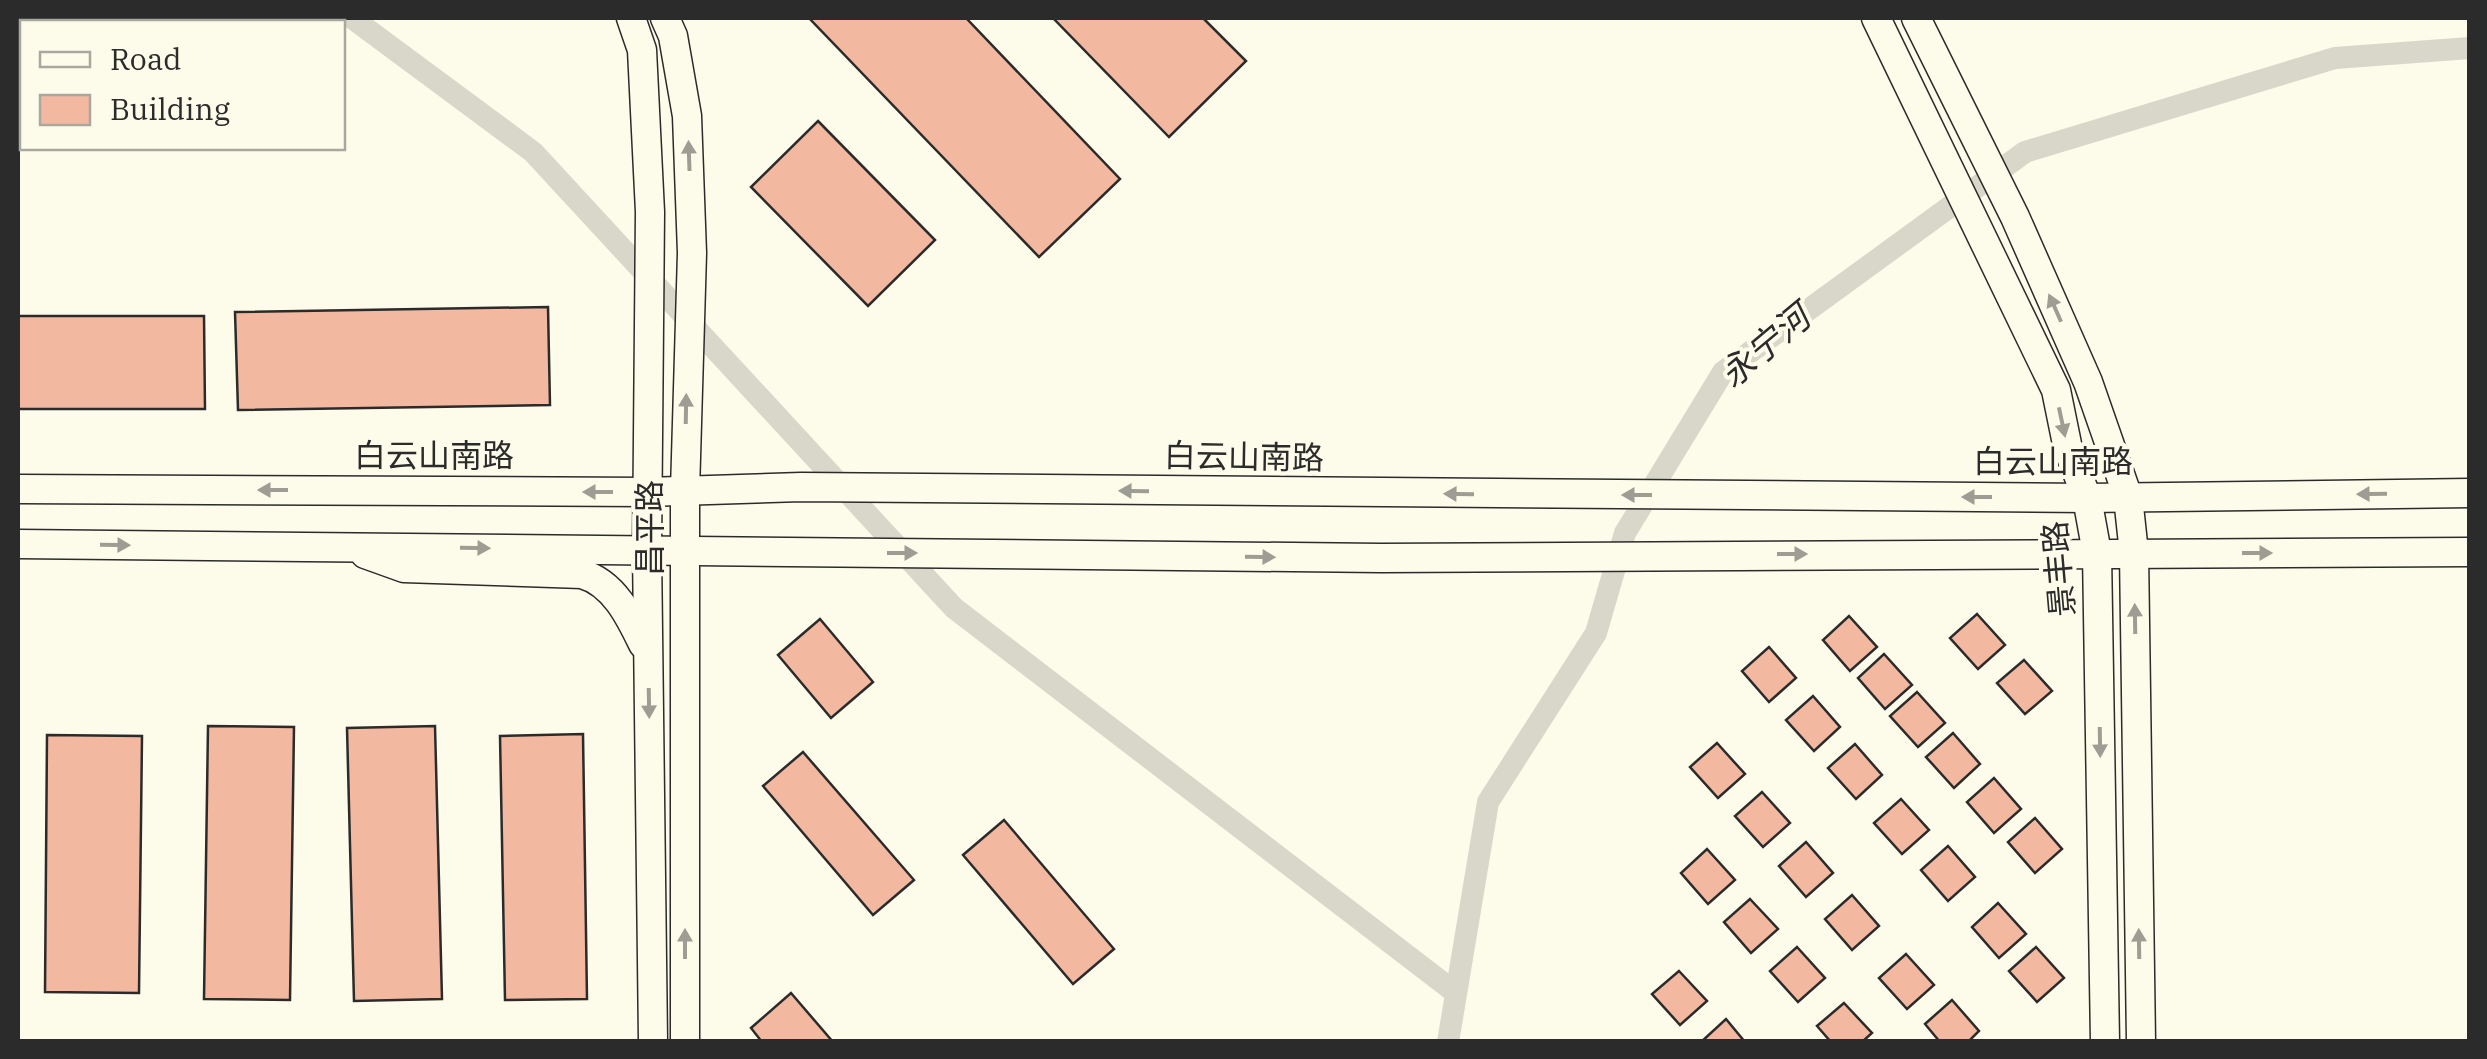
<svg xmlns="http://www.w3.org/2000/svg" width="2487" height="1059" font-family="'IBM Plex Serif','Noto Sans SC',serif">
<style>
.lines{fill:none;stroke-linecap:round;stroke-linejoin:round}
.canal{stroke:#d8d7c9;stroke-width:22}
.building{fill:#f2b8a0;stroke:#2b2b2b;stroke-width:2.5}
.secondary-casing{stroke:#2b2b2b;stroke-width:31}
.secondary{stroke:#fdfbea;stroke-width:28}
.oneway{fill:#9e9d94}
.labels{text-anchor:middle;stroke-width:8;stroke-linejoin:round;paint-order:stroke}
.street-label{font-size:32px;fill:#2b2b2b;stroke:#fdfbea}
.water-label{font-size:35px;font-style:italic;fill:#2b2b2b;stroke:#fdfbea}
</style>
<rect width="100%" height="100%" fill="#fdfbea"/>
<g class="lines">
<g class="canal">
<polyline points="352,18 533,152 954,608 1456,993"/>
<polyline points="1448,1042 1488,802 1596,633 1625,533 1723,372 2025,152 2335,58 2470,48"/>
</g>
</g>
<g class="building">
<polygon points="809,18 966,18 1120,179 1039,257"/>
<polygon points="1053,18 1203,18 1246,61 1169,137"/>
<polygon points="818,121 935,240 868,306 751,187"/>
<polygon points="548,307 550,405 238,410 235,312"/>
<polygon points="18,316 204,316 205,409 18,409"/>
<polygon points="1977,614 2005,645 1978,669 1950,638"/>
<polygon points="1849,616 1877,647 1850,671 1823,640"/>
<polygon points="820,619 873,682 831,718 778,655"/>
<polygon points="1769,647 1796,678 1769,702 1742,671"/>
<polygon points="1884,654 1912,685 1885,709 1858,678"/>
<polygon points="2024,660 2052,691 2025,714 1997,683"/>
<polygon points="1917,692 1945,723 1918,747 1890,716"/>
<polygon points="1813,696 1840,727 1814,751 1786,720"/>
<polygon points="208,726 294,727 290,1000 204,999"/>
<polygon points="435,726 442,999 354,1001 347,728"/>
<polygon points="1953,733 1980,764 1954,788 1926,757"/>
<polygon points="583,734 587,999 505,1000 500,736"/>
<polygon points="47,735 142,736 139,993 45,992"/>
<polygon points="1717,743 1745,774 1718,798 1690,767"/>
<polygon points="1855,744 1882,775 1856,799 1828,768"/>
<polygon points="803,752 914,880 873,915 763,786"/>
<polygon points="1994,778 2021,809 1994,833 1967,802"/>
<polygon points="1762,792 1790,823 1763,847 1735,816"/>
<polygon points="1901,799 1929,830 1902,854 1874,823"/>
<polygon points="2035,818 2062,849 2035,873 2008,842"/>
<polygon points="1004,820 1114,949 1073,984 963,855"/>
<polygon points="1806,842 1833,873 1806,897 1779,866"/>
<polygon points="1948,846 1975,877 1948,901 1921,870"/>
<polygon points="1707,849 1735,880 1708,904 1681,873"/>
<polygon points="1852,895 1879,926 1852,950 1825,919"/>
<polygon points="1750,899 1778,929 1751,953 1724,922"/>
<polygon points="1998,903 2026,934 1999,958 1972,927"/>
<polygon points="1797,947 1825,978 1798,1002 1770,971"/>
<polygon points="2036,947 2064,978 2037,1002 2009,971"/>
<polygon points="1906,954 1934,985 1907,1009 1879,978"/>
<polygon points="1679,971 1707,1001 1680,1025 1652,994"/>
<polygon points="791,993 833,1042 762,1042 751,1028"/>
<polygon points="1952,1000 1979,1031 1968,1042 1940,1042 1925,1024"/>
<polygon points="1844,1003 1872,1033 1862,1042 1831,1042 1817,1026"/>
<polygon points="1726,1019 1745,1042 1701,1042"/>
</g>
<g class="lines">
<defs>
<g id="secondary">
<polyline points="631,18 642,50 650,212 647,550 653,1042"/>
<polyline points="665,18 673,36 687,116 692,253 685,491 685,1042"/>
<polyline points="1876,18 2056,390 2068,449 2087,498 2097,553 2105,1042"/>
<polyline points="1916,18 2015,217 2088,382 2128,497 2134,553 2141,1042"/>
<polyline points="18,489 647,492 801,487 2087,498 2470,493"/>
<polyline points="18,544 1381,558 2470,552"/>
<path d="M365,554L404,568L582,574C614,583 630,617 643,644"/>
</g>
</defs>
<use href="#secondary" class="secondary-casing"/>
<use href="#secondary" class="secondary"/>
</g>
<defs><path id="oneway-solid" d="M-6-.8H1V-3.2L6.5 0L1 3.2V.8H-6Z" transform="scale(2.5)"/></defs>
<g class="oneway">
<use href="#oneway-solid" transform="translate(689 156) rotate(-92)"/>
<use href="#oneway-solid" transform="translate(2055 308) rotate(-114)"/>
<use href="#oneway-solid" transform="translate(686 409) rotate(-89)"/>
<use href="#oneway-solid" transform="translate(2062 422) rotate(78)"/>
<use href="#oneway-solid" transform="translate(273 490) rotate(-180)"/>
<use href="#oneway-solid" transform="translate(1134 491) rotate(-179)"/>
<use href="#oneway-solid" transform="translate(598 492) rotate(-180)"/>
<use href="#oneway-solid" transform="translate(1459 494) rotate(-179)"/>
<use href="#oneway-solid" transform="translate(2372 494) rotate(179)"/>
<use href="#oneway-solid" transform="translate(1637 495) rotate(-180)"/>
<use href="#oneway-solid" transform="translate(1977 497) rotate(-180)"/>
<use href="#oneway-solid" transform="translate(115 545) rotate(1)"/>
<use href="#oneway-solid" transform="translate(475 548) rotate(1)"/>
<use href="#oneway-solid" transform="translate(902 553)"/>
<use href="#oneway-solid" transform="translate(2257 553)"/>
<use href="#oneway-solid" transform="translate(1792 554)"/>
<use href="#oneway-solid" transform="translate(1260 557) rotate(1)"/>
<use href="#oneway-solid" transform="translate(2135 619) rotate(-91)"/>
<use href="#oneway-solid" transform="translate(649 703) rotate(89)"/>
<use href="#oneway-solid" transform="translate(2100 742) rotate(89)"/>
<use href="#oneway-solid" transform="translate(685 944) rotate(-90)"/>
<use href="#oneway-solid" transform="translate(2139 944) rotate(-91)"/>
</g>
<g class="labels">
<g class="street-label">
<text x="434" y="467">白云山南路</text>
<text transform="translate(1244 457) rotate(1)" y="11">白云山南路</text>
<text x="2053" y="473">白云山南路</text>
<text transform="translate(650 528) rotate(-90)" y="11">昌平路</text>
<text transform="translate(2059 569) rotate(-95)" y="11">景丰路</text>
</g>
<g class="water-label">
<text transform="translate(1765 346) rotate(-40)" y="12">永宁河</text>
</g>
</g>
<rect width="2487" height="1059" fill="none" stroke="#2b2b2b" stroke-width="40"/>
<rect x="20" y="20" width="325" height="130" fill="#fdfbea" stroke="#a9a89e" stroke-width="2.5"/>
<rect x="40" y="52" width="50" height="15" fill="#fdfbea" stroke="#a9a89e" stroke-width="2.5"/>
<text x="110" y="70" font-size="30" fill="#2b2b2b">Road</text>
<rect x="40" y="95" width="50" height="30" fill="#f2b8a0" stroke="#a9a89e" stroke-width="2.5"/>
<text x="110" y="120" font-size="30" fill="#2b2b2b">Building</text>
</svg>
